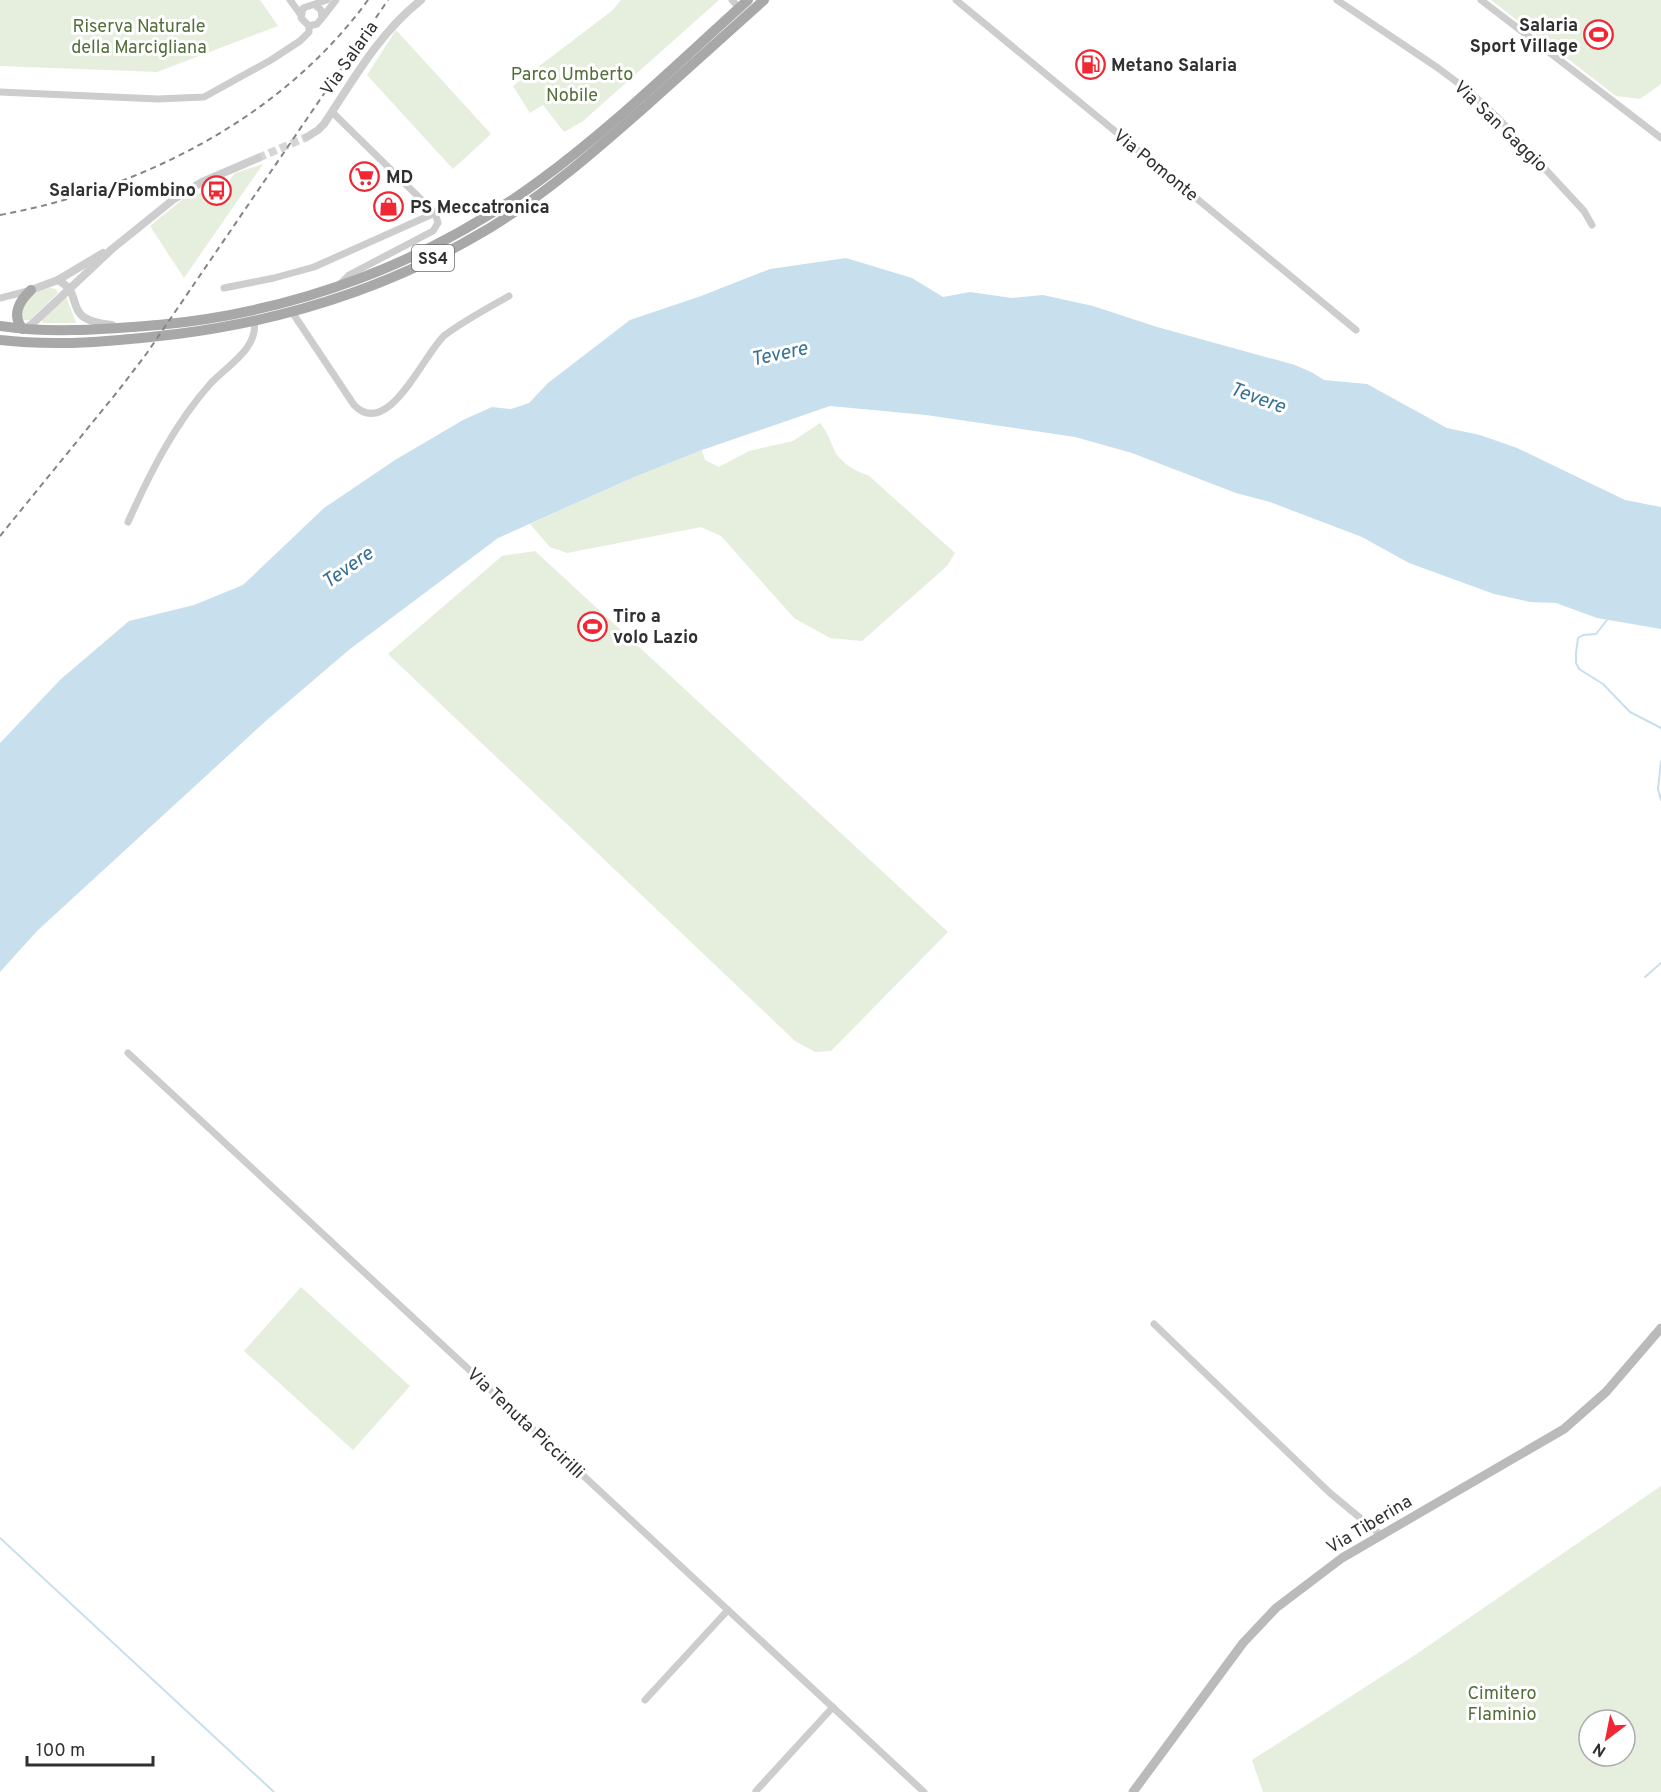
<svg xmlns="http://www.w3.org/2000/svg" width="1661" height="1792" font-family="Overpass,sans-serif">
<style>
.green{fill:#e6eedd;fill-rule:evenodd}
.water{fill:#c8dfee}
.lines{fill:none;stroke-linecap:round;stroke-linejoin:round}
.stream{stroke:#c8dfee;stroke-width:2}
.tertiary-tunnel{stroke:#d6d6d6;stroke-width:8;stroke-dasharray:8 4;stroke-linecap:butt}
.minor{stroke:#cdcdcd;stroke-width:7}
.tertiary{stroke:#cdcdcd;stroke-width:8}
.secondary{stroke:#bababa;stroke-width:9}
.primary{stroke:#a8a8a8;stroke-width:10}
.rail{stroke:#858585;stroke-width:2;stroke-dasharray:6 4.5;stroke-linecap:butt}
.labels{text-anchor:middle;stroke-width:6;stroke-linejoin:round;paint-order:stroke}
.shield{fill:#fff;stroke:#6e6e6e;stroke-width:1.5}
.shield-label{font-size:16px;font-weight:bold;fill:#303030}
.poi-label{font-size:18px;font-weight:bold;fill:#303030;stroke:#fff;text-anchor:start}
.park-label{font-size:18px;fill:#526f3a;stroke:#fff}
.street-label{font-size:18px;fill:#303030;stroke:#fff}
.water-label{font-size:20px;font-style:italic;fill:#387198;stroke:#fff}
</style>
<rect width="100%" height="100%" fill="#fff"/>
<g class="green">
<polygon points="0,0 260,0 278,26 157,72 0,66"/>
<polygon points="621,0 719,0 583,121 564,132 543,105 530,113 513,86 613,10"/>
<polygon points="1491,0 1661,0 1661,84 1640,99 1616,96"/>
<polygon points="396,30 491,134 453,169 367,75"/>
<polygon points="263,164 184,278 150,226 189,194 216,193 223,189 235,173"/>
<path d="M50,288L56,289L58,293L30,320H22C21,301 32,292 50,288Z"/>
<polygon points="66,296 76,323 42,323 42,320"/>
<path d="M820,423C828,432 830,442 836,453C841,462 857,473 868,475L955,553L947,566L862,641L830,638L794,618L721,536L701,527L567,553L550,547L530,524L632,478L702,450L705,460L719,467L749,451L793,441Z"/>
<polygon points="535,551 948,932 831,1051 815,1052 795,1041 388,654 502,556"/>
<polygon points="301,1287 410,1386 353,1450 244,1351"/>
<path d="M1661,1486V1792H1263L1252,1760L1415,1655ZM1589,1720H1625V1756H1589Z"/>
</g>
<polygon class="water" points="846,258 912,278 943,297 970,292 1012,298 1043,295 1093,306 1157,327 1295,365 1313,373 1324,380 1367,384 1447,428 1480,435 1517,448 1625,500 1661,507 1661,629 1597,618 1556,603 1530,602 1494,594 1409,563 1362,537 1270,502 1236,493 1132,453 1075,437 926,415 830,406 702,450 632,478 498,538 350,649 268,719 37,931 0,972 0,743 61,679 129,621 194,605 243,585 324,508 395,460 463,420 492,407 511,409 529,403 548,383 630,320 701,296 770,269"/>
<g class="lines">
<g class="stream">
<polyline points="1607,620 1596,634 1583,635 1578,638 1576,653 1576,663 1579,669 1603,684 1630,712 1661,728"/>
<polyline points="1661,761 1658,789 1661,800"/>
<polyline points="1645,977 1661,963"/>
<polyline points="0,1538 274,1792"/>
</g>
<polyline class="tertiary-tunnel" points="258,158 307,137"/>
<g class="minor">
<polyline points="290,0 301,15"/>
<polyline points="732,0 739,8"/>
<polyline points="956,0 1356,330"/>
<polyline points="1337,0 1438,68 1470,92 1498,118 1584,211 1592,225"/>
<polyline points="1481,0 1661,138"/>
<polyline points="315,5 321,10 322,18 317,24 309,26 301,18 303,8 327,0"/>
<polyline points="322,18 336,0"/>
<polyline points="0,92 158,99 204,97 271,60 300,41 309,32 309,26"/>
<polyline points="332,112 435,213 438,223 433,231 349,275 342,282"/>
<polyline points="224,288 274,278 314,267 435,213"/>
<polyline points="0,298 28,291"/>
<path d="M292,312L354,405C389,441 425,351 445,335C465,320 488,308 509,296"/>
<path d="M128,522C150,473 175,423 211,383C227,366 259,348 254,321"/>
<polyline points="128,1053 924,1792"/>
<polyline points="1154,1324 1330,1493 1382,1536"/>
<polyline points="645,1700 728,1610"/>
<polyline points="756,1791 833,1707"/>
</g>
<g class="tertiary">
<path d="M307,137L318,130L324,124C354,79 379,33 421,0"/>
<path d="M58,280C88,297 58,319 112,325"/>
<polyline points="31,290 58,280 103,253"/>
<polyline points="23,329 31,325 112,249 174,199 202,182 258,158"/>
</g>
<polyline class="secondary" points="1133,1792 1243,1643 1276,1608 1342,1558 1564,1429 1606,1392 1661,1328"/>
<g class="primary">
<path d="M0,326C52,334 106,329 158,325C296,312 428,263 539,181C613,127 680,61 748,0"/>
<path d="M23,329C11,316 19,301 31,290"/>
<path d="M0,340C59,347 118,341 177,334C287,320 393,286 488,229C546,194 596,150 646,106C685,71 725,35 764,0"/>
</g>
<g class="rail">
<path d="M0,215C141,189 282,118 368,0"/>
<polyline points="0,536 118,391 147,353 388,0"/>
</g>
</g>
<defs>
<symbol id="stadium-ring" viewBox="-11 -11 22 22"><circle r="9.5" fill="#fff" stroke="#f02834" stroke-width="1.5"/><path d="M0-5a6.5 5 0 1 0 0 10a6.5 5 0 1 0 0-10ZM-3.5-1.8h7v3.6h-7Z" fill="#f02834"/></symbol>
<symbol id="fuel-ring" viewBox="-11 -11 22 22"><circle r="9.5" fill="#fff" stroke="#f02834" stroke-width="1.5"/><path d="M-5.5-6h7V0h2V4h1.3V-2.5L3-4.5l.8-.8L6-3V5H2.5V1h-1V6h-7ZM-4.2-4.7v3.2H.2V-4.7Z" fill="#f02834"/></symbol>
<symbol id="supermarket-ring" viewBox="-11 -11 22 22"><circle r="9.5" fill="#fff" stroke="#f02834" stroke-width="1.5"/><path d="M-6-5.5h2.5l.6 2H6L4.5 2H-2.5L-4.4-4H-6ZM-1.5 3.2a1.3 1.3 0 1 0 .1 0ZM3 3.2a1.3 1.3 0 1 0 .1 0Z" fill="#f02834"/></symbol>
<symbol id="bus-ring" viewBox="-11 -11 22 22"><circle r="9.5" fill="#fff" stroke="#f02834" stroke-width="1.5"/><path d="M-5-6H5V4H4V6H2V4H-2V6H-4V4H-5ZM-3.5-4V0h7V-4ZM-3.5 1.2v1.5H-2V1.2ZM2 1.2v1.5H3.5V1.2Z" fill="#f02834"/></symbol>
<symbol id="shop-ring" viewBox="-11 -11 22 22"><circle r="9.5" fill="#fff" stroke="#f02834" stroke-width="1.5"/><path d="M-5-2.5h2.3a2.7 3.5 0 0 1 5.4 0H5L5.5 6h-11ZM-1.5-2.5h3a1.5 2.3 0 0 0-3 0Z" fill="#f02834"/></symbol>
</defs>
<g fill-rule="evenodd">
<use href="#stadium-ring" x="1582" y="18" width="33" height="33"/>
<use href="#fuel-ring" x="1074" y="48" width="33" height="33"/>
<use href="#supermarket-ring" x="348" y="160" width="33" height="33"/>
<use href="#bus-ring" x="200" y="174" width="33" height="33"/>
<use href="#shop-ring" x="372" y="190" width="33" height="33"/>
<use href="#stadium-ring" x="576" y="610" width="33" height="33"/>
</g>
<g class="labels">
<rect class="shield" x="412" y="245" width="42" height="26" rx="4.5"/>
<g class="shield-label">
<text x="433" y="264">SS4</text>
</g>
<g class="poi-label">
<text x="1578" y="31" text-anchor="end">Salaria<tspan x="1578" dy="21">Sport Village</tspan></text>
<text x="1111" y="71">Metano Salaria</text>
<text x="386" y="183">MD</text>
<text x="196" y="196" text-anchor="end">Salaria/Piombino</text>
<text x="410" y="213">PS Meccatronica</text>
<text x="613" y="622">Tiro a<tspan x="613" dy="21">volo Lazio</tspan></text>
</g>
<g class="park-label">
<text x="139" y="32">Riserva Naturale<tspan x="139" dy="21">della Marcigliana</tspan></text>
<text x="572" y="80">Parco Umberto<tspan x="572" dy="21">Nobile</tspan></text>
<text x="1502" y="1699">Cimitero<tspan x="1502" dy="21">Flaminio</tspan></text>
</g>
<g class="street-label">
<text transform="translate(349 58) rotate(-55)" y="6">Via Salaria</text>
<text transform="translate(1501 126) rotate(44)" y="6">Via San Gaggio</text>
<text transform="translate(1156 165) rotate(39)" y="6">Via Pomonte</text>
<text transform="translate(526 1423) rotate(43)" y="6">Via Tenuta Piccirilli</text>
<text transform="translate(1369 1524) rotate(-31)" y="6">Via Tiberina</text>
</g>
<g class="water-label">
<text transform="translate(779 353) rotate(-12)" y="7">Tevere</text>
<text transform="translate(1258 397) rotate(20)" y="7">Tevere</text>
<text transform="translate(347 567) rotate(-35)" y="7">Tevere</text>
</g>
</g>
<g transform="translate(1607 1738) rotate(212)"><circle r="28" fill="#ffffff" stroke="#acacac" stroke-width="1.5"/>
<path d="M0-4.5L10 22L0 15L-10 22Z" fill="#f02834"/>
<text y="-9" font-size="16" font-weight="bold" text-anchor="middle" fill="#303030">N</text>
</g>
<path d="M27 1756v9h126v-9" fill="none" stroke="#303030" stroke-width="3"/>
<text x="36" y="1756" font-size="18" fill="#303030" stroke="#ffffff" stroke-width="4.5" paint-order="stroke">100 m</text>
</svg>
